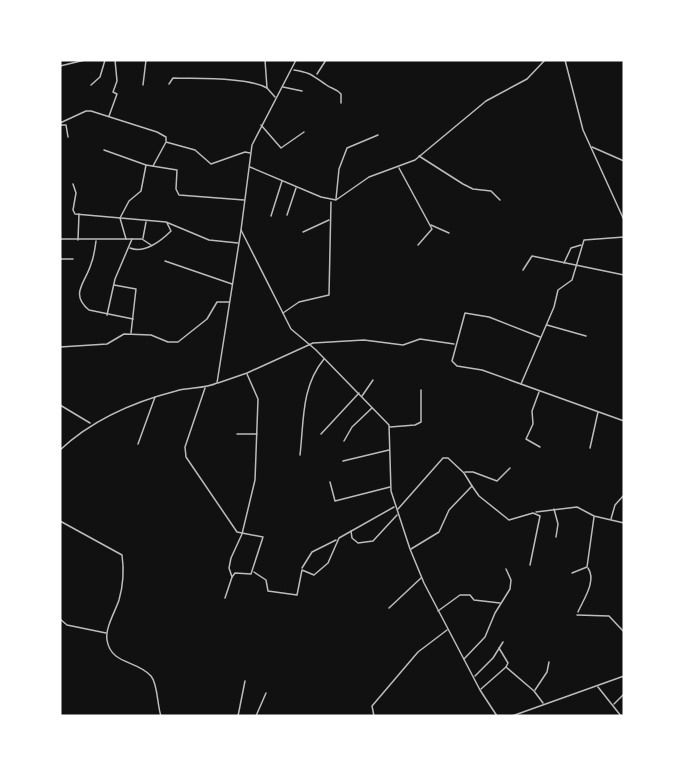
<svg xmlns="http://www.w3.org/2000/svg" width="684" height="776" font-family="Inter,sans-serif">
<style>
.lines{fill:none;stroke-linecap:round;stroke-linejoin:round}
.minor{stroke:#bcbcbc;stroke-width:1.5}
</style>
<rect width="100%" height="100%" fill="#111"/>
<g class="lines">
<g class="minor">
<polyline points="265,60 267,88 275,97"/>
<polyline points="296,60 252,145 241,230 291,329 316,350 389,425 391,491 410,549 424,583 480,690 497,716"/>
<polyline points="565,60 583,130 624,220"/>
<polyline points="60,66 85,60"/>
<path d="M294,70C312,73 311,75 325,84C331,89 336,88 341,94V103"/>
<polyline points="317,74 326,60"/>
<path d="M169,84L173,78C197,79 247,77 267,88"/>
<polyline points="91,85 100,77 105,60"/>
<polyline points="143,85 146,60"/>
<polyline points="283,87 302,91"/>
<polyline points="109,116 117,94 113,92 117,81 115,60"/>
<polyline points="60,123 86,111 91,111 157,132 166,137 166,141"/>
<polyline points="60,125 66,125 68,137"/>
<polyline points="261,125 281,148 304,132"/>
<polyline points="592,147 624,161"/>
<polyline points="104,150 146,165 177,170 176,189 179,195 244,200"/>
<polyline points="419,156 463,184 473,189 491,191 500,200"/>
<polyline points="153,166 166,142 195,150 211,164 245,152 250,153"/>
<polyline points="250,167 321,197 336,200 369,177 415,160 486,101 527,79 545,60"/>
<polyline points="399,168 432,229 418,245"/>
<polyline points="73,184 76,193 73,210 75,214 166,222 209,240 238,243"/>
<polyline points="336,199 339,169 347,148 378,135"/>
<polyline points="287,215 296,188"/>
<polyline points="271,216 282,181"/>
<polyline points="431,225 449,233"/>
<polyline points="303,232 329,220"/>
<polyline points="143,238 146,222"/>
<polyline points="60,239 126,239 120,218 129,201 141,191 146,165"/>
<polyline points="126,239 142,239 151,245"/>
<polyline points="78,240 79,214"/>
<path d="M96,241C95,249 94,257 91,264C86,282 69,294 89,310L133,319"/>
<path d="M130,248C144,254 161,241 171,231L167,223"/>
<polyline points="60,259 73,259"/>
<polyline points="165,261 232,284"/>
<polyline points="564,263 571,248 581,245"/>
<polyline points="523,270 532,256 624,275"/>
<polyline points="114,285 136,289 131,333"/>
<polyline points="283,313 299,302 329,295 331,202"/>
<polyline points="107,315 115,279 132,239"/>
<polyline points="547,325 586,336"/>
<polyline points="540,337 489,317 465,313 452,361 457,366 482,370 624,421"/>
<polyline points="60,347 107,344 124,334 151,335 168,342 178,342 207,319 217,302 229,302"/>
<polyline points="218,383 247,373 313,343 364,340 403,345 420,339 454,344"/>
<polyline points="521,384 554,307 558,290 572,280 584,240 624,237"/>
<polyline points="205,388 185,447 186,457 237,532 263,537 251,574 235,573 232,577"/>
<polyline points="539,392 532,411 533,424 526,439 540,447"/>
<polyline points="362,396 373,380"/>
<polyline points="60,405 90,423"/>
<polyline points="390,427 415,425 421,422 421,390"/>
<polyline points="237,434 257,434"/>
<polyline points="321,434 359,393"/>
<polyline points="344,441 352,427 372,408"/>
<polyline points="138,444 155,397"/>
<polyline points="590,448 598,412"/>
<path d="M60,450C92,420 133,402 176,391C190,387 204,389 217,383L241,230"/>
<path d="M300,455C304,421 301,387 324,359"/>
<polyline points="343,461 389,450"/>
<polyline points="465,472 473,472 497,481 510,468"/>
<polyline points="330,482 335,501 390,487"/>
<polyline points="472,486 479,496 509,520 533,513 540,516 530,565"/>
<polyline points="398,509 443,458 448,458 464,473 472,486 449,510 439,532 411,549"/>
<polyline points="554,509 558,524 556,537"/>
<polyline points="536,512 577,507 594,516 624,523"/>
<polyline points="611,519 615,505 624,495"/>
<path d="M60,521L122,555C124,569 123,586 119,600C115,612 105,628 107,640C111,665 137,660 151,676C158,684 157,705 161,716"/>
<polyline points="351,531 352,538 358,543 373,541 397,515"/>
<polyline points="302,568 312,552 336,540"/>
<polyline points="254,572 266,580 268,591 297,595 302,570 314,575 328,563 339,538 394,507"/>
<polyline points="572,573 587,567 594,517"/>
<polyline points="225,598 232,577 229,568 231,558 242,534 255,480 258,399 247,374"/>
<polyline points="389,608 421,578"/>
<polyline points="438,611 460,595 470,595 474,600 500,603"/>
<path d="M578,612C583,600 597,581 588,568"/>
<polyline points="577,615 609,616 624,632"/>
<polyline points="60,619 67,625 106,633"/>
<polyline points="499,648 508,663 506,667"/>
<polyline points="464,659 485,637 495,613 510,589 511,580 506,569"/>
<polyline points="475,676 493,658 503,642"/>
<polyline points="598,687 621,716"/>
<polyline points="481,689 506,667 534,691 543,703"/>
<polyline points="535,690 547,672 549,662"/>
<polyline points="614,704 624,694"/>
<polyline points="238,716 245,681"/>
<polyline points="256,716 266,693"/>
<polyline points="374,716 372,706 418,652 447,630"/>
<polyline points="512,716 624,676"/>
</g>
</g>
<rect width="684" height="776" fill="none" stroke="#ffffff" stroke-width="123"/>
</svg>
